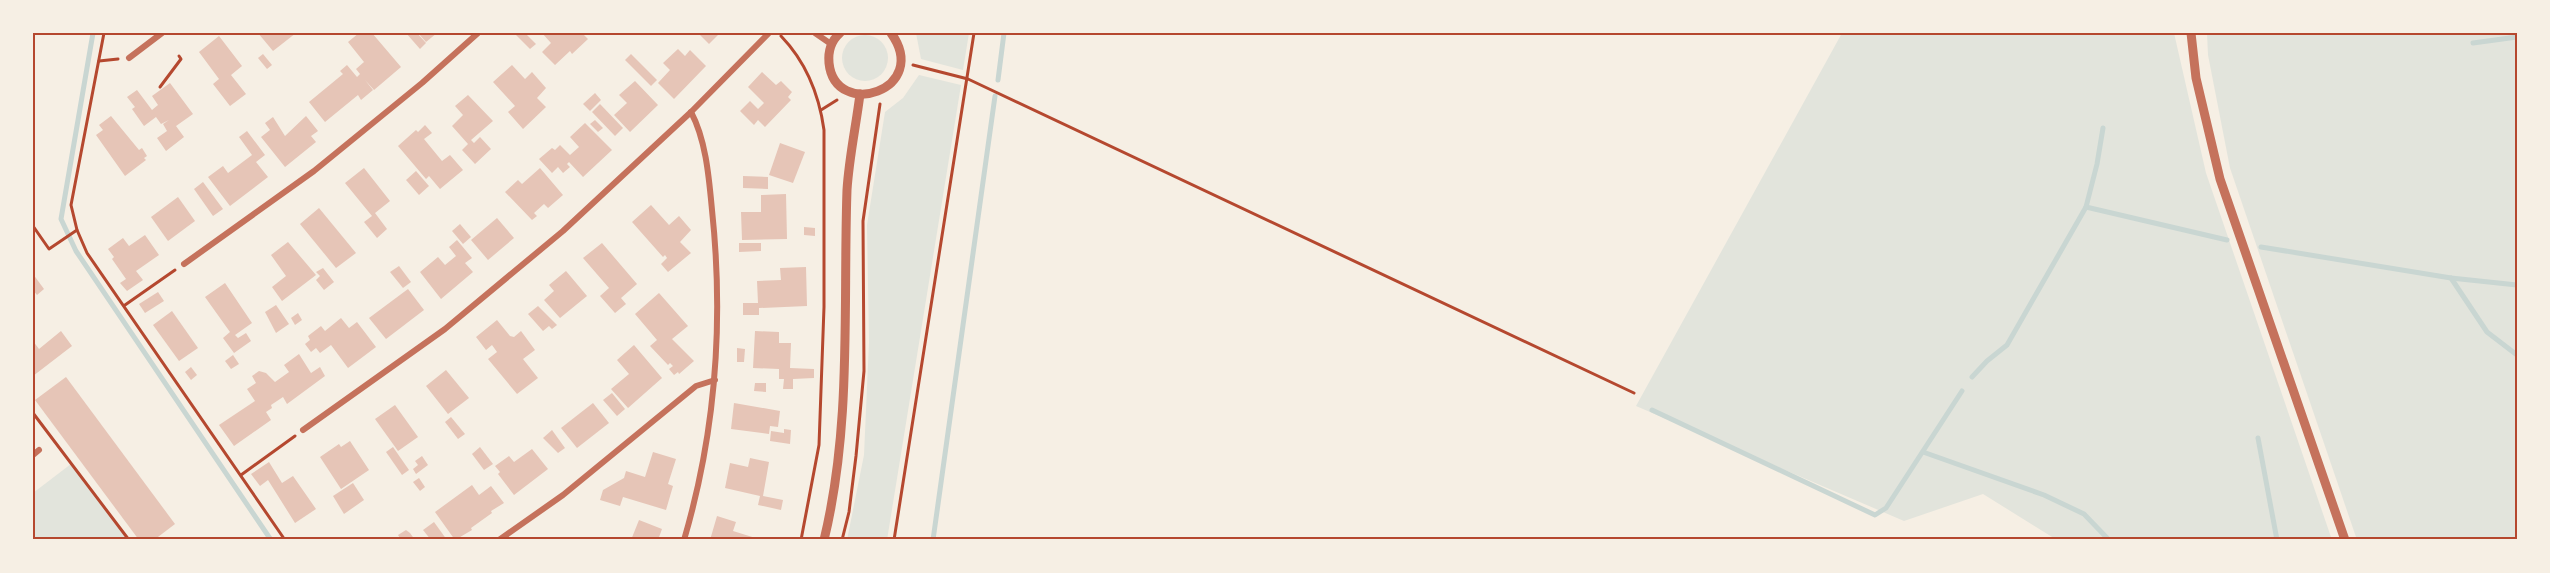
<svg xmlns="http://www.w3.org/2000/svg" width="2550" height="573" font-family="Commissioner,sans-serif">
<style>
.green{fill:#e2e4dc}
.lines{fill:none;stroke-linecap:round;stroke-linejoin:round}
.stream{stroke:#c9d6d2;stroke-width:5}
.building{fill:#e6c5b7}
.path{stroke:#b5482f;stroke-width:3}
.minor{stroke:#c5725c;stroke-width:6}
.tertiary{stroke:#c5725c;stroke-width:9}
.neatline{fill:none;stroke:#b5482f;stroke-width:2}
</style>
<rect width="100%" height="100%" fill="#f6efe4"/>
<g class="green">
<polygon points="916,33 969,33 963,70 921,59"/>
<polygon points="1842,33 2174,33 2206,173 2332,540 2057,540 1983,494 1904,521 1636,406"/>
<polygon points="2207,33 2517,33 2517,540 2357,540 2230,168 2208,55"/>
<circle cx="865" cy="58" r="23"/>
<polygon points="919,75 961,85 887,540 847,540 864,455 869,342 867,225 885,112 903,98"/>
<polygon points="71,464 128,540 33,540 33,493"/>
</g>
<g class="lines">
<g class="stream">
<polyline points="93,33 61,219 76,251 271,540"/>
<polyline points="2473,43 2517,37"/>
<polyline points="998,80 1004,33"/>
<polyline points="2086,207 2227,240"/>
<polyline points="2261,247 2451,278 2517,285"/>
<polyline points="2451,278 2487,332 2517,355"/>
<polyline points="1972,377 1987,361 2007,345 2086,207 2097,164 2103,128"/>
<polyline points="1652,410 1875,515 1886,508 1962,391"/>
<polyline points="2258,438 2277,540"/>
<polyline points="1923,452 2044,495 2084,514 2109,540"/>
<polyline points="933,540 995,96"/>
<polyline points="2289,540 2292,540"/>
</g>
</g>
<g class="building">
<polygon points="258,33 296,33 273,51"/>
<polygon points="359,33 372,33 401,67 374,90 365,80 373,90 361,100 358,95 325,122 309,102 343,74 340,71 347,65 357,77 360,74 356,69 364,62 348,42"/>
<polygon points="406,33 417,33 426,43 420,49"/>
<polygon points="418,33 437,33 426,42"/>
<polygon points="514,33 525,33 536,44 530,49"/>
<polygon points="542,33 582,33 588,39 572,54 570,51 555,65 542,52 551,43"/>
<polygon points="698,33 720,33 709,44"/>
<polygon points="219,36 242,66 231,75 246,94 230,106 213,84 219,79 199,52"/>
<polygon points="678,49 685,56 690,50 706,66 674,99 658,83 670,70 663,63"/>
<polygon points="263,54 272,65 267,69 258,58"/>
<polygon points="631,54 657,80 651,86 625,60"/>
<polygon points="512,65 525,79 532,72 546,88 537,98 546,107 523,129 508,112 515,106 493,82"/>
<polygon points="762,72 776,85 781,81 792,92 788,97 791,100 765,127 758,120 754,125 740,111 750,101 758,109 764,103 748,87"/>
<polygon points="635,81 658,105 630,132 614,115 627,103 619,95"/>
<polygon points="170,83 193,114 176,126 184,137 166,151 157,138 167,131 163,124 169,120 161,124 156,117 144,126 132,109 135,107 127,97 137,90 152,110 158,105 152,96"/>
<polygon points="595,93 601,100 590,111 583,104"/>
<polygon points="468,95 493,121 471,140 474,143 480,137 491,149 475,164 462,150 468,144 452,126 463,115 455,106"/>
<polygon points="600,104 623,128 615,136 592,112"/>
<polygon points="111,116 139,150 142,148 147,156 144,158 146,160 125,176 96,135 103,130 99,125"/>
<polygon points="306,116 318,131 311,136 316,142 285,167 261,137 270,130 265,123 273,117 285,136"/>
<polygon points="595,120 603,128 598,132 590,124"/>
<polygon points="585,123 612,150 583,177 569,162 567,164 570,167 563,173 558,167 552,173 539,159 552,148 555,150 560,145 570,155 579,147 570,137"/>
<polygon points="425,125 432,133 424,139 442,161 450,155 463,170 440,189 429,176 426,179 398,146 416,130 418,132"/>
<polygon points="247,131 265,155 256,162 268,177 230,206 208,177 223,166 228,173 252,155 239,137"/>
<polygon points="780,143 805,152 793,183 769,175"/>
<polygon points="364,168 390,201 375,213 387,229 377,238 364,222 372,216 345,183"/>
<polygon points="540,168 563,195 548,208 544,204 534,213 537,216 532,220 505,192 518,180 522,184"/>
<polygon points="416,171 429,186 419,195 406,180"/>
<polygon points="743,176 768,177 768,189 743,188"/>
<polygon points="203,182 223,209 213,216 194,189"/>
<polygon points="786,194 787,239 742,240 741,212 761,212 761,195"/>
<polygon points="178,197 195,221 168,241 151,217"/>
<polygon points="651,205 669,225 679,216 691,230 680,242 691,253 668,272 661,264 667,258 665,255 663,257 632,222"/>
<polygon points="319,208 356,253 336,268 300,224"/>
<polygon points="497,218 514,238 488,260 471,240"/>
<polygon points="460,224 471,237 463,244 452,231"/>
<polygon points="804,227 815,228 815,236 804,235"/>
<polygon points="145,235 159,255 136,271 143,280 127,291 120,283 126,279 112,259 114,257 108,249 123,238 129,246"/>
<polygon points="457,240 472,258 465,263 473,272 441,299 420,272 438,257 445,265 456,256 449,247"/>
<polygon points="288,242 316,275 282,301 272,287 286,276 271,255"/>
<polygon points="602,243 637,284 621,298 626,304 615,313 600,296 609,288 583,258"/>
<polygon points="739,243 761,243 761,251 739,252"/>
<polygon points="399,266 411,282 403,288 390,272"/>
<polygon points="806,267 807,306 759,308 759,315 743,315 743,303 758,303 757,281 781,280 780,268"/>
<polygon points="323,268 334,282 324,290 316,280 320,276 316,272"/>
<polygon points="566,271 587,296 560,318 544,300 554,291 549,285"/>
<polygon points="33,274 44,289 37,295 33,290"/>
<polygon points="225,283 252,323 235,335 238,338 246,333 251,341 234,353 223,338 230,332 205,297"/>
<polygon points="408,289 424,310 386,339 369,318"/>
<polygon points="158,292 164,301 145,313 139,304"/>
<polygon points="659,293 688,326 672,339 694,361 679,374 678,372 674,375 669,369 673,366 670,363 668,365 650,346 657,340 635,314"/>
<polygon points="276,305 289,324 276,333 265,312"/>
<polygon points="538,306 557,325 552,329 549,326 543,331 528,314"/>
<polygon points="172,311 198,348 179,361 153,325"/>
<polygon points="298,313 302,320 295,325 291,318"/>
<polygon points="341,318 349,328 357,322 376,347 348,368 331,345 320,353 316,348 311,352 305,344 310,340 308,336 321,326 325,331"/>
<polygon points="497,320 510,336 514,337 521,331 535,350 523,359 538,378 517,394 488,359 497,352 492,345 486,350 476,337"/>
<polygon points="61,331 72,346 33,376 33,341 39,349"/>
<polygon points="755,331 779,332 779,343 791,343 790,368 814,369 814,378 793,379 793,389 783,389 784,379 779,379 779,369 753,368"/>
<polygon points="634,345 662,378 628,408 611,389 629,374 617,360"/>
<polygon points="737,348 745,349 744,362 737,362"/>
<polygon points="299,354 311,373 320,367 325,376 287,404 283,397 271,405 272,408 266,412 271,420 234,446 219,425 255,401 247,389 256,383 252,376 259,371 266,373 275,382 289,372 284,365"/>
<polygon points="233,355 239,364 231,369 225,361"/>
<polygon points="191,367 197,375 191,380 185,372"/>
<polygon points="446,370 469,398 448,414 426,386"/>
<polygon points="66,377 175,524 154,540 139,540 35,400"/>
<polygon points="755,383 766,383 766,392 754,391"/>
<polygon points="612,393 625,409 617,416 603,400"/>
<polygon points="593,403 609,423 577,448 561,428"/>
<polygon points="734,403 780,411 778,427 770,426 769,434 731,429"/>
<polygon points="395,405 418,437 398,451 375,419"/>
<polygon points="451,417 465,434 458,439 445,422"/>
<polygon points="784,429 791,430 790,444 770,441 771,431 784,433"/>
<polygon points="552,430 565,448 558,453 543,438"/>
<polygon points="350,441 369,470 341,489 320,457 339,444 341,447"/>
<polygon points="393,447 409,470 402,475 386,452"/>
<polygon points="480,447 493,464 484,470 472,454"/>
<polygon points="532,449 548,469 514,495 498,474 500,472 495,466 509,456 514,462"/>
<polygon points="653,452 676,459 668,484 673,486 666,510 623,497 620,506 600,500 603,490 624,478 626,471 645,477"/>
<polygon points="422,456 428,465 416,474 413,469 418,465 415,461"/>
<polygon points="750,458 769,462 763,496 783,500 781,510 758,505 760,496 725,488 730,463 748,467"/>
<polygon points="269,462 282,483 293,476 316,509 295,523 268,480 260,486 251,474"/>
<polygon points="419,478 425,487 420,491 413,482"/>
<polygon points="353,483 364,500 344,514 333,496"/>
<polygon points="472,485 479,495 491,486 504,503 491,511 492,513 471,528 472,530 455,540 435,512"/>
<polygon points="717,516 736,522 733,531 762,540 710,540"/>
<polygon points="639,520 662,529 658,540 631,540"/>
<polygon points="434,522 447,540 431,540 423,530"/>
<polygon points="406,530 410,533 415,540 401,540 398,535"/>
</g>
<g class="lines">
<g class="path">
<polyline points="104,33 71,205 77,230 87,253 285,540"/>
<path d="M781,36C806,62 819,94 824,130V307L819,445L801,540"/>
<polyline points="99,61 118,59"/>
<polyline points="913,65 968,79 1634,393"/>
<polyline points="160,87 181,59 179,56"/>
<polyline points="821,110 837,100"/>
<polyline points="33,226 49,249 77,230"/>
<polyline points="125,305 175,270"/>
<polyline points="33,413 129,540"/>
<polyline points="241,475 295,436"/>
<polyline points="842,540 849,512 856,456 864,371 863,221 880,104"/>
<polyline points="894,540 974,33"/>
</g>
<g class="minor">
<polyline points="815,33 831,44"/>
<polyline points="129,58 162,33"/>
<polyline points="184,264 314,171 422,83 478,33"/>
<polyline points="303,430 445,329 563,231 691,112 769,33"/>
<polyline points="33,455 39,450"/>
<polyline points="499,540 563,495 696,386 715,380"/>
<path d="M684,540C716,431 724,323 712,210C709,178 706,140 691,112"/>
</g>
<g class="tertiary">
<path d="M840,33C831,41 828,52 829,63C835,121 932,90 891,33"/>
<polyline points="2191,33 2196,78 2220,179 2345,540"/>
<path d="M824,540C852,425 843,306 847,190C849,158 856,126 860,94"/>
</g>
</g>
<rect width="2550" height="573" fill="none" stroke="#f6efe4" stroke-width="69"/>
<rect x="34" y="34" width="2482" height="504" class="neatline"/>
</svg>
